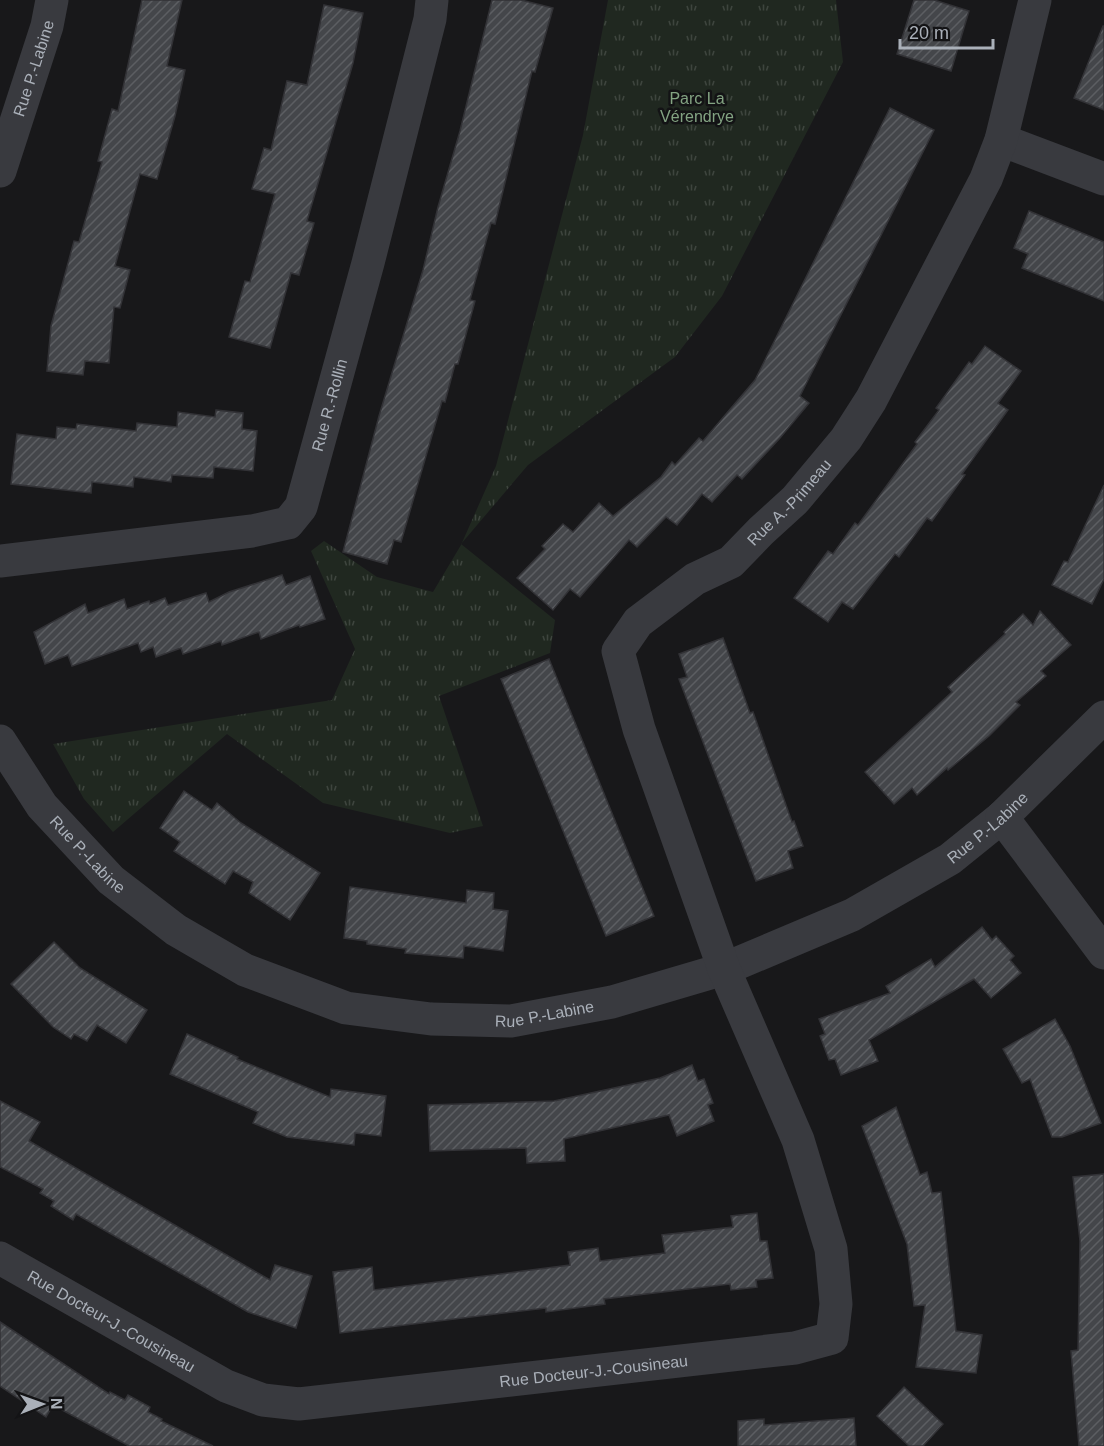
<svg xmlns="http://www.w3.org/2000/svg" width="1104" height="1446" font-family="Helvetica,sans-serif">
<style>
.grass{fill:url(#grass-tufts)}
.building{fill:url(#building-hatch);stroke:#323236;stroke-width:1.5}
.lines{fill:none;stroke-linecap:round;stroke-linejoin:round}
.minor{stroke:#393a3f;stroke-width:33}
.labels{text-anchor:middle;stroke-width:5;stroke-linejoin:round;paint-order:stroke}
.street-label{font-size:16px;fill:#aab0b9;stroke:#131315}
.park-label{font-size:16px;fill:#83a382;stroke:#131315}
</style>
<defs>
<pattern id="grass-tufts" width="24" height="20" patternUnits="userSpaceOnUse" patternTransform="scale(1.5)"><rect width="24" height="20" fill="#202820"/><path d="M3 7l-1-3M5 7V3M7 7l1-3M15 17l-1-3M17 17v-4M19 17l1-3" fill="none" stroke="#3e453e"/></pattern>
<pattern id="building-hatch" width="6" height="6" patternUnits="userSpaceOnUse" patternTransform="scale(1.5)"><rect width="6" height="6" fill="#44464a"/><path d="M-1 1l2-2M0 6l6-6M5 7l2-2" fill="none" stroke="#5c5e62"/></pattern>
</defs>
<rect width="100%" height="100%" fill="#18181a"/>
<polygon class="grass" points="608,0 836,0 843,62 722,296 675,357 528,465 461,544 555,620 550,653 439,696 483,826 450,833 323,803 227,734 113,832 84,799 53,744 332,700 355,649 311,551 324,541 377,577 433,592 461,545 496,466 583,135"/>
<g class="building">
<polygon points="142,0 182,0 167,66 185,70 175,116 157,179 140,174 115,266 130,270 120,308 114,307 109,363 85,361 83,375 47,371 51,326 74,241 79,242 102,162 98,161 112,109 118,111"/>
<polygon points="492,0 521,0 553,8 535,72 532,71 495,224 491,223 470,300 475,301 458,364 455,364 445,402 442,401 401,542 394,540 387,564 343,552 379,416 423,270 438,207 460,131"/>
<polygon points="914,0 934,0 969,11 951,71 897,54"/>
<polygon points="324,5 363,13 353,63 307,221 314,223 299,275 291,273 270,348 229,337 245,281 250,282 275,194 252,189 264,148 271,150 287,81 307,85"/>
<polygon points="1103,26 1104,26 1104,110 1074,98"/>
<polygon points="890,108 934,130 800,396 809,403 780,438 742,479 737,475 712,502 702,494 677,525 666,517 637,547 629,540 580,597 570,589 553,610 517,578 545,549 542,546 563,524 573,532 599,503 613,516 661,477 672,462 675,465 699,438 703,441 755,380"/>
<polygon points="1029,211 1104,242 1104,301 1022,268 1028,254 1014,248"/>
<polygon points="985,346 1021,371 998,403 1008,410 962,474 965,475 932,521 927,518 899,557 895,554 853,609 842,602 828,622 794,598 828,551 833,554 855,523 858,525 917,444 915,442 939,410 936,408 969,362 972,364"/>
<polygon points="216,410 243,413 242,429 257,431 253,471 214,467 213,478 172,475 171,482 134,477 133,487 92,482 91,493 11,484 17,434 56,439 57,427 76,429 77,424 136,431 137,423 177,427 178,412 215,417"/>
<polygon points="1104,485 1104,579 1092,604 1052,585 1064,561 1068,562"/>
<polygon points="282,575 286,585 310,576 325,619 300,627 299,625 261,639 259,632 222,645 221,641 183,654 181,648 156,657 153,647 141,652 138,643 72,666 68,655 45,664 34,632 85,604 88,613 124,599 127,609 149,601 150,604 165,598 168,605 206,593 209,602 229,592"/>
<polygon points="1040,611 1071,645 1041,671 1046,676 1016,702 1020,705 989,736 948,770 947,768 917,795 912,788 894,804 865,772 952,692 948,687 1005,634 1004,632 1023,614 1033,625"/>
<polygon points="723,638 750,713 753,712 792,822 794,821 803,846 788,851 793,868 756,881 679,679 687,677 679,654"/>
<polygon points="549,659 654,916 606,936 501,679"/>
<polygon points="184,791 212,810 217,803 241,823 320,873 290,920 249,893 253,882 233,871 225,884 174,851 180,842 160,828"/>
<polygon points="350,887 466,903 467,890 494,893 493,909 508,911 503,951 464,946 463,958 405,953 406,949 367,944 367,941 344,938"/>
<polygon points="982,927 992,940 996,936 1014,956 1010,960 1021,973 991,998 974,979 869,1040 878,1061 841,1075 835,1059 829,1060 820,1036 825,1034 819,1019 890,993 886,986 931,959 935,967"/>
<polygon points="54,942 80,968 147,1010 126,1043 97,1025 87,1041 74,1034 71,1039 53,1027 11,984"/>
<polygon points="1055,1019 1070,1046 1101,1123 1062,1137 1052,1137 1030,1079 1022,1083 1003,1049"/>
<polygon points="187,1034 238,1057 237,1059 330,1097 331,1089 386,1096 381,1136 355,1133 354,1145 287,1137 253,1123 258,1112 170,1074"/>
<polygon points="692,1065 698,1081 704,1079 713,1103 708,1105 714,1121 677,1136 669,1115 564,1139 565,1161 527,1163 526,1148 430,1151 428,1105 554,1101 660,1078"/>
<polygon points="0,1101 40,1122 29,1141 270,1280 275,1265 312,1276 296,1328 248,1312 76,1214 73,1220 51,1206 54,1201 40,1193 43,1189 0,1167"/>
<polygon points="896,1107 920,1175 927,1172 932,1193 941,1192 956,1331 982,1335 976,1373 916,1367 925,1305 914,1306 907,1244 862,1126"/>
<polygon points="1104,1174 1104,1446 1079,1446 1071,1351 1078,1350 1080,1241 1073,1177"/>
<polygon points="757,1213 760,1241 767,1241 773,1278 756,1280 757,1287 731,1290 730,1284 604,1299 605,1304 546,1312 546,1308 340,1333 333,1272 372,1267 374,1290 570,1265 568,1252 598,1248 600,1261 665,1253 662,1235 733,1227 731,1216"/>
<polygon points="0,1322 109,1394 110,1392 125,1400 128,1395 150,1407 148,1412 162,1419 161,1421 213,1446 129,1446 53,1405 46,1417 0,1386"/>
<polygon points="904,1387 943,1424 923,1446 909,1446 877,1416"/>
<polygon points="854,1418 856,1446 738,1446 738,1421 764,1419 764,1425"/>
</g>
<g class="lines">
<g class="minor">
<polyline points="1001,140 1104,179"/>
<path id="s1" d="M0,171L47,26L52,0"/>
<path id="s2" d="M0,561L252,531L288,523L301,507L368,263L430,19L432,0"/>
<path id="s3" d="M0,741L42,806L111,880L176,930L245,970L346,1008L431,1019L511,1021L612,1002L724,969L852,915L950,859L1002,817L1104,717"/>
<polyline points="1002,817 1104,953"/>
<path id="s4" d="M0,1258L226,1386L263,1400L299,1404L795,1348L832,1338L836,1304L831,1249L798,1140L724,969L639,729L618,651L638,622L695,579L731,562L761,531L795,500L846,439L871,400L986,179L1001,140L1035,0"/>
</g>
</g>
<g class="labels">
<g class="street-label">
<text dy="6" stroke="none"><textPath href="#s1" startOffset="108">Rue P.-Labine</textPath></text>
<text dy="6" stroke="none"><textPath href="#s2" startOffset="417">Rue R.-Rollin</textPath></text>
<text dy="6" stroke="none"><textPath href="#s4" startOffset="1828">Rue A.-Primeau</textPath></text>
<text dy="6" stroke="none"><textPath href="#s3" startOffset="1134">Rue P.-Labine</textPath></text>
<text dy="6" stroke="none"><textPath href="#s3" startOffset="144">Rue P.-Labine</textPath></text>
<text dy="6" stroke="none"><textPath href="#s3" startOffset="648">Rue P.-Labine</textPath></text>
<text dy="6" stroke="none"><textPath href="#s4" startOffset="128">Rue Docteur-J.-Cousineau</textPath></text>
<text dy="6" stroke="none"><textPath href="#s4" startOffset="632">Rue Docteur-J.-Cousineau</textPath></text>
</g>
<g class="park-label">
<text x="697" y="104">Parc La<tspan x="697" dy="18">Vérendrye</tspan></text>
</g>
</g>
<g transform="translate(42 1404) rotate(89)" stroke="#131315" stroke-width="4.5" paint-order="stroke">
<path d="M0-4.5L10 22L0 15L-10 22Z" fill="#aab0b9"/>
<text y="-9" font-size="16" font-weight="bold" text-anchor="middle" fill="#aab0b9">N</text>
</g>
<path d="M900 39v9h93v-9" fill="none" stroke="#aab0b9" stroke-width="3"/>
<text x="909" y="39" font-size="18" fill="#aab0b9" stroke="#131315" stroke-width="4.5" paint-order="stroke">20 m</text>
</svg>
